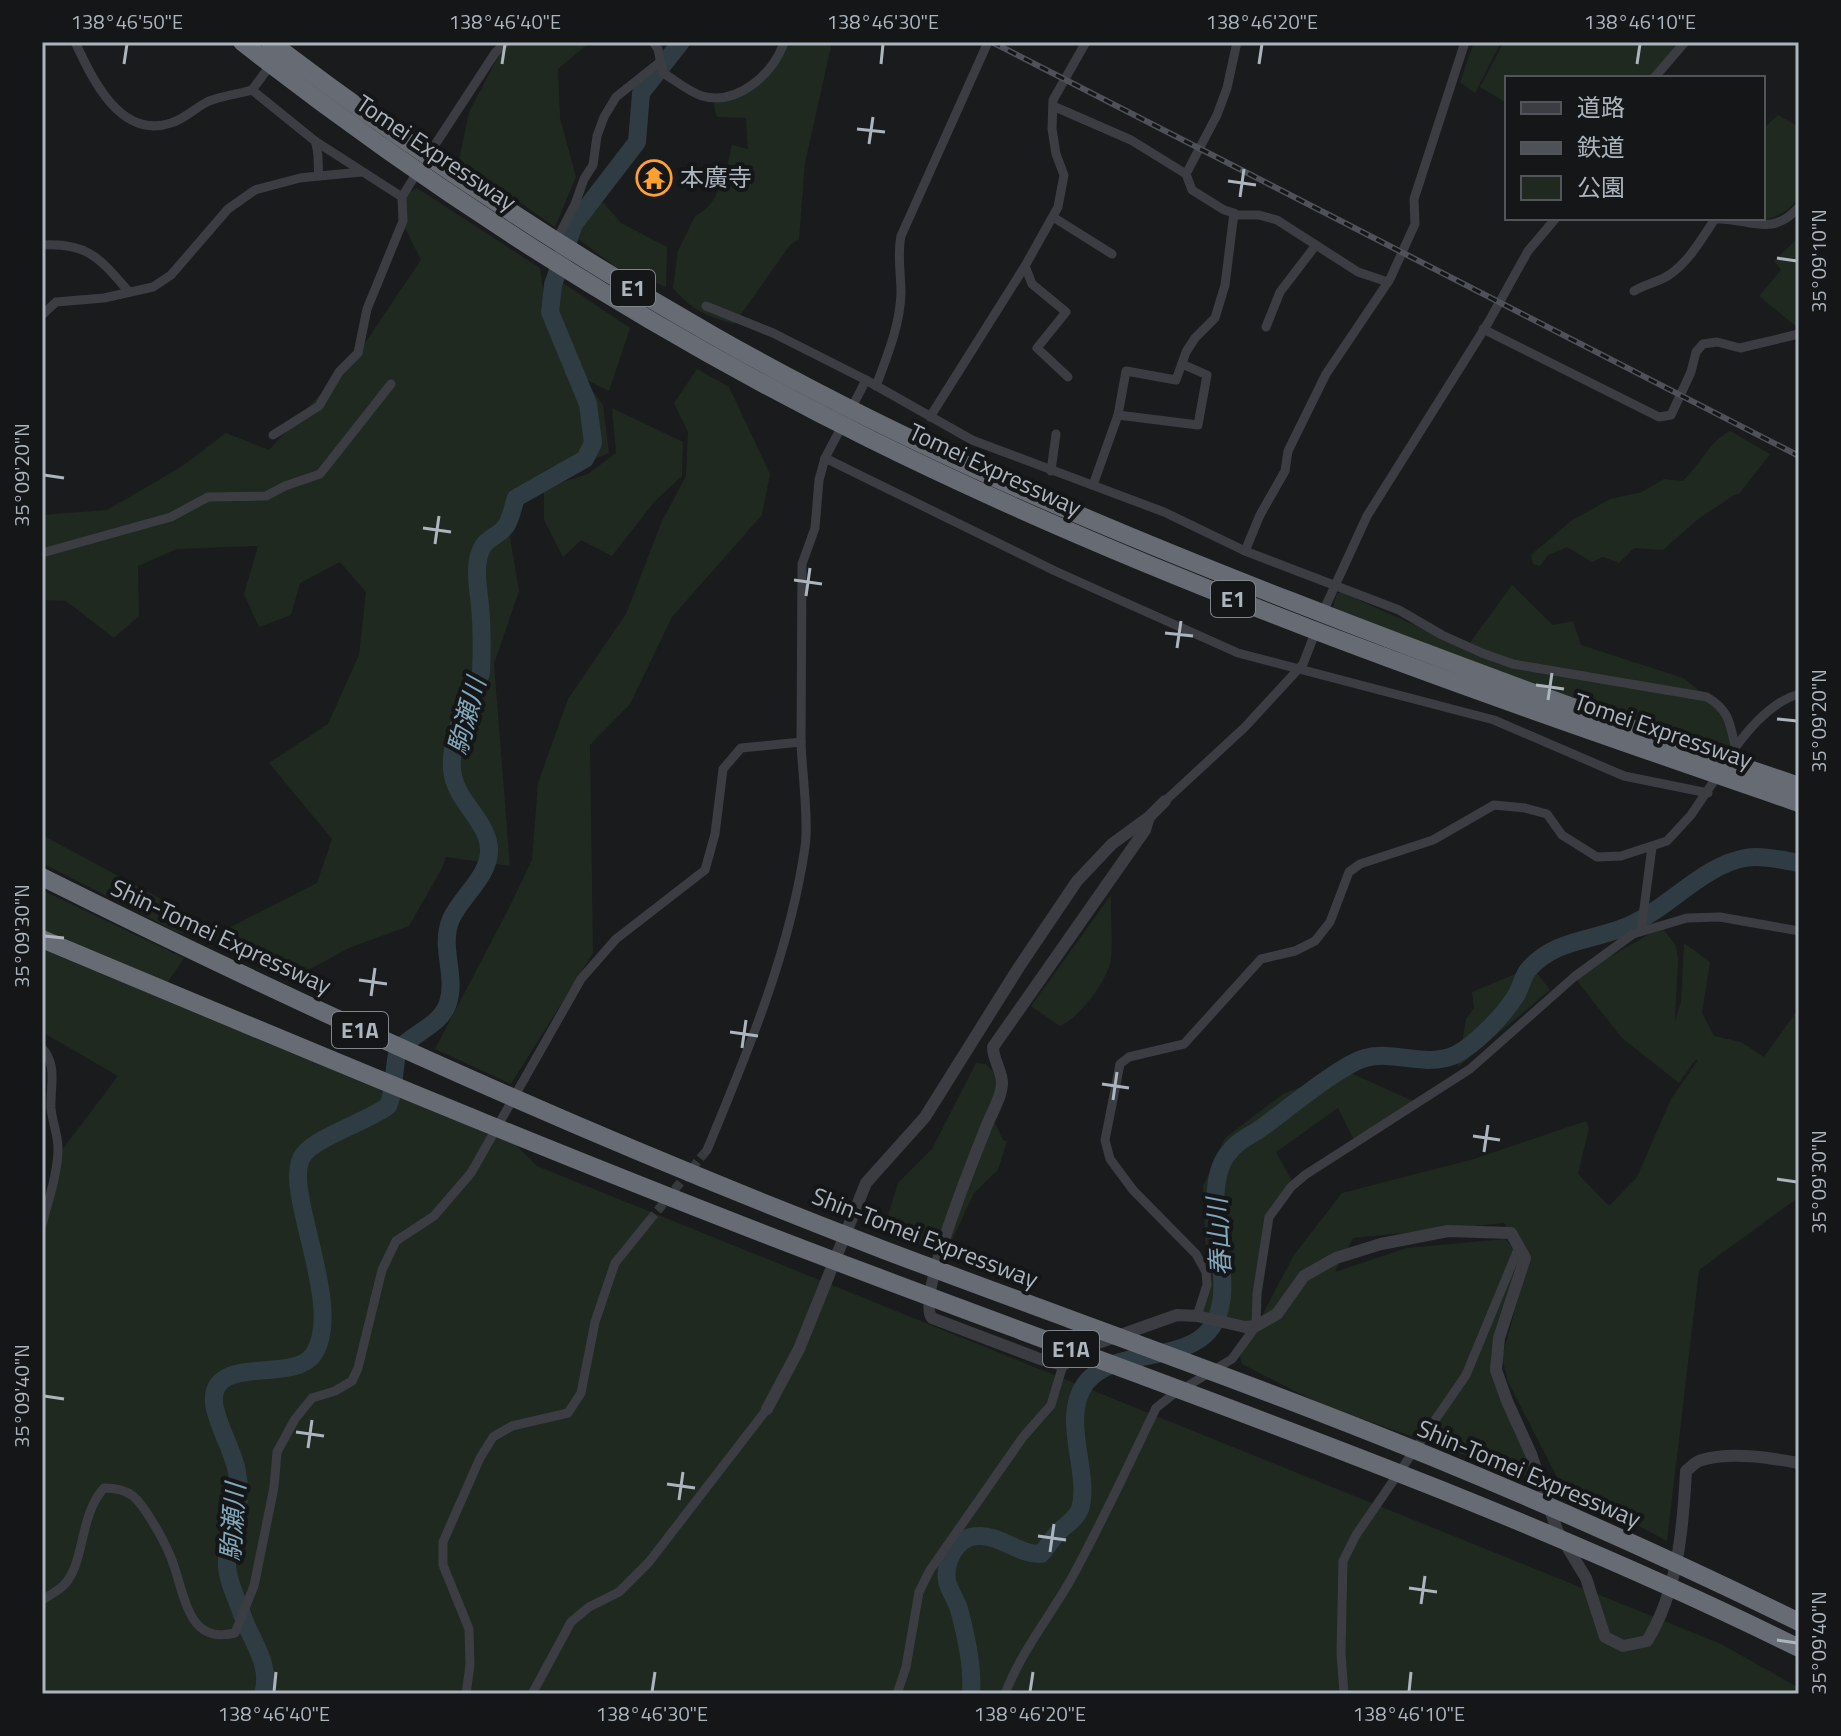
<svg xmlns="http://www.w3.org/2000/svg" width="1841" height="1736" font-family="'Titillium Web','Noto Sans JP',sans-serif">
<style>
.green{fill:#202920}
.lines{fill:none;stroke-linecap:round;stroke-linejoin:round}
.river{stroke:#2f3c43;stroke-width:18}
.minor-tunnel{stroke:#373a3d;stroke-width:9;stroke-dasharray:9 4.5;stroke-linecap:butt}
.minor{stroke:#3b3d43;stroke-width:9}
.tertiary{stroke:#3b3d43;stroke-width:12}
.motorway{stroke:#676c74;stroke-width:18}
.rail-casing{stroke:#4e5258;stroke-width:6}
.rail{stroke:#151618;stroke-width:3;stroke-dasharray:9;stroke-linecap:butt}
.ticks{fill:none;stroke:#acb4be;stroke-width:3}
.labels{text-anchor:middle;stroke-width:8;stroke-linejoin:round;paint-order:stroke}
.shield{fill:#151618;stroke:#7f858c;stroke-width:2}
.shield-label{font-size:22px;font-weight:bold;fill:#acb4be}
.street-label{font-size:24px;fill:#acb4be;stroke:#151618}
.poi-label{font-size:24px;fill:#acb4be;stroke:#151618;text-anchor:start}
.water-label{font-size:26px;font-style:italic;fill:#81a7bb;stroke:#151618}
.neatline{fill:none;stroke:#acb4be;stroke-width:3}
.ticks-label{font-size:20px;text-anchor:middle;fill:#acb4be}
</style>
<rect width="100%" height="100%" fill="#1a1b1d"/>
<g class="green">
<polygon points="506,42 590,42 558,69 560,118 576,177 555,227 459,160 469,112"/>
<path d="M784,42H832L805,163L799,239L790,245L734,324C706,316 692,310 673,288L678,251L695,216C719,206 726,170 732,145L748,149L746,118L718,117L715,113L714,102L759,81Z"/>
<polygon points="1474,42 1501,42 1475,93 1460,82"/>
<polygon points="1504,42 1679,42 1680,43 1651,78 1507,78 1507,103 1480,87"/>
<path d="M1778,115L1799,127V198C1785,217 1760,225 1737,218H1763V135L1766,126Z"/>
<polygon points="417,188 540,268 547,317 581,375 603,405 609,453 510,496 509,531 519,591 494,664 510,866 446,857 441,870 409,926 349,948 288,981 214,941 177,932 42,863 42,835 191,915 217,934 317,883 332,839 269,763 328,724 359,655 366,592 340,562 300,583 291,615 259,627 244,594 258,546 177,549 138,566 139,616 114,638 66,601 42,600 42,515 107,510 181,467 226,433 269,450 358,353 421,260 401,220 402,197"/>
<polygon points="603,202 621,223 667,247 666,287 616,267 578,239 580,224"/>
<polygon points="1799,237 1799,327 1798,328 1759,296 1781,270 1774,261"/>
<polygon points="560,281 630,328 609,391 587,380 566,338 557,310"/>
<polygon points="697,369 729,387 770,474 762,515 672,617 630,704 590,745 593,953 511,1084 435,1049 509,908 532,860 538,783 568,699 626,614 662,521 686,476 688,432 674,403"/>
<polygon points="612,408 683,442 682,476 654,502 612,556 581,540 563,557 544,520 544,488 588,474 616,453"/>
<path d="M1730,431L1770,454L1739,494L1734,495L1698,519L1663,550L1634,548L1619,563L1603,557L1592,562L1567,547L1548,555L1540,566L1533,564L1531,555L1571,521L1610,499L1642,492L1664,479L1683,481C1699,466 1710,441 1730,431Z"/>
<polygon points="1512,585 1553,625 1573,621 1581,645 1683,678 1722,708 1732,751 1397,637 1333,607 1337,593 1343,593 1466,648"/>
<polygon points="42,890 184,958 159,995 511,1140 537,1166 1721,1644 1799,1688 1799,1694 42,1694 42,1209 62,1150 118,1076 42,1032"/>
<path d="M1111,895C1110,915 1114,945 1110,964C1105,983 1078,1019 1060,1026L1031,1006Z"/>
<polygon points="1662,927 1676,946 1678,959 1675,1021 1681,1002 1684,943 1710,962 1702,1013 1714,1036 1741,1042 1764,1057 1799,1008 1799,1197 1699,1270 1667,1541 1561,1485 1508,1382 1502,1357 1529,1259 1504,1223 1353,1238 1335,1272 1407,1248 1505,1239 1517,1253 1503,1328 1491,1358 1537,1481 1318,1403 1242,1364 1240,1357 1294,1255 1342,1193 1474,1159 1586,1121 1589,1128 1578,1174 1609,1206 1637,1177 1671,1099 1698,1060 1696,1059 1679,1083 1622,1038 1574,977"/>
<polygon points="1532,967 1550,990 1458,1067 1466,1019 1474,1008 1472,992"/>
<polygon points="976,1063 986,1064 1001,1080 995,1123 1003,1140 1007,1141 998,1170 974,1193 946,1253 883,1232 898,1183 932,1149"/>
<polygon points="1344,1070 1413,1101 1354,1140 1338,1108 1276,1152 1292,1181 1266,1213 1253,1323 1201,1317 1207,1285 1203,1186 1225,1138 1283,1094"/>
</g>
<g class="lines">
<g class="river">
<path d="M263,1694C272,1663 251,1642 242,1614C237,1599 226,1578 227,1562C227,1552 232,1542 234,1532C238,1513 241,1492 237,1472C233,1449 217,1426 214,1403C210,1353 292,1384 313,1355C347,1306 278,1184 304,1154C317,1137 368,1121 388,1106C396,1090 393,1056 400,1048C415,1032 441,1025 448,1003C457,975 439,947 451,919C461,897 489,876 489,851C490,822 455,802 452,770C450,747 461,715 471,694C474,686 480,681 481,672C482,651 482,627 480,605C478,587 473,563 483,546C488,538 501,534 506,526C511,519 513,506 516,498L585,459L593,443L588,404L550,312L553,285L574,224L637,142L641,93L681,42"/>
<path d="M971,1694C973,1665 966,1636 959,1609C956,1600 949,1590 947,1581C944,1562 957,1536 978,1536C1001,1535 1019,1555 1041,1554C1046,1548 1051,1541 1056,1535C1063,1526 1076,1520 1080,1509C1091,1473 1060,1420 1085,1384C1118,1339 1209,1374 1221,1303C1229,1261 1198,1184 1231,1150C1238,1141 1251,1135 1260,1129C1284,1112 1340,1065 1365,1058C1395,1050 1425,1068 1455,1055C1475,1045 1503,1016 1515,997C1521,989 1522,977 1528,970C1553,941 1587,941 1620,929C1664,914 1700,866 1745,858C1762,855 1782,860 1799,863"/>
</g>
<polyline class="minor-tunnel" points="649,1221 707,1150"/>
<g class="minor">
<path d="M653,42L658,49L663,73C675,80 689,92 702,96C737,106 774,74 784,42"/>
<polyline points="1654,78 1685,42"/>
<polyline points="252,90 272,63"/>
<polyline points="1053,106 1131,140 1186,174 1192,190 1224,210 1234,213 1225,285 1215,318 1195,338 1186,352 1176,380 1126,371 1118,415 1093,485"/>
<polyline points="315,141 402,197 419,169"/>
<polyline points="427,157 495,53 506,42"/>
<polyline points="1186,174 1217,115 1227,88 1237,42"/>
<polyline points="319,176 362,172"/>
<polyline points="1233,215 1259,215 1277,220 1358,272 1388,282"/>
<polyline points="1053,217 1112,254"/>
<polyline points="555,243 575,204 584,179 593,165 597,136 604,117 616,97 660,62"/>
<path d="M42,245C89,242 101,260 129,292"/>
<polyline points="1025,266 1032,284 1066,312 1037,348 1068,377"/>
<path d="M1634,291C1645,284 1659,282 1669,275C1689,262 1702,238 1715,219C1748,217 1771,239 1799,207"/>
<path d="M706,306L773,333L866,380L972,440L1164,512L1245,551L1399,610L1442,635L1482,653L1513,664L1707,697C1729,710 1730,723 1735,746"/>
<path d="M42,315L56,302L104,298L153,287L171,275L228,209L255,190L300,178L319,176C317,163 320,154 315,141L252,90C238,94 222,96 209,101C196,107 185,119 171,123C120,140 92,78 75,42"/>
<polyline points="1266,327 1280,292 1316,245"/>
<polyline points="1483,329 1659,417 1671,415 1691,372 1696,352 1703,344 1717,342 1740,348 1799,334"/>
<path d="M876,386C887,356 900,326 901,293C901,273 897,255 901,236L988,42"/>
<polyline points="851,409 866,380"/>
<polyline points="1118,415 1198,425 1207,375 1182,364"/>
<polyline points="930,417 1025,266 1058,207 1064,175 1056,154 1052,129 1053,100 1086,42"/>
<polyline points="273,435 319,406 339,372 358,353 367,309 403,221 402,197"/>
<polyline points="825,458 1055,571 1238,653 1494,720 1624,776 1708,793"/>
<polyline points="1051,471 1056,434"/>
<polyline points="1245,551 1260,515 1285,471 1288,451 1326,374 1390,279 1415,224 1414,199 1465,42"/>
<polyline points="42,553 171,517 208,497 266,496 285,486 320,474 391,384"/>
<polyline points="1322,614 1367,516 1488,323 1528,251 1556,218"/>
<polyline points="801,742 802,564 815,528 819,480 825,458 844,422"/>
<path d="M1726,762C1741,737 1769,702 1799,694"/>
<polyline points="1165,801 1245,727 1303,664 1317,628"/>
<polyline points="1641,931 1652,847"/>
<path d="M42,1048C58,1065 50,1087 51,1108C52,1122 59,1137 58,1151C57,1176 48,1201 42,1225"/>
<polyline points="1197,1316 1207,1285 1206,1272 1196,1254 1133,1190 1110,1159 1105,1140 1120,1064 1129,1057 1184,1044 1261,959 1295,951 1315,941 1330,922 1349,872 1360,864 1433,840 1494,805 1525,808 1547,814 1562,835 1597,857 1621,856 1667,841 1691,815 1718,775"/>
<path d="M42,1600C49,1596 57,1591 63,1586C86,1563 78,1517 104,1488C114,1488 124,1489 133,1496C145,1506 163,1539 169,1553C179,1573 183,1612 200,1627C211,1636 222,1636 235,1633L254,1586L274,1487L277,1452L295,1419L312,1398L335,1391L352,1381L358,1368L382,1270L396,1241L434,1216L471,1173L581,979L616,939L705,870L715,834L723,769L741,748L801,742C802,772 809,820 805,847C790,951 747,1054 707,1150"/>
<polyline points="466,1694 470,1665 469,1629 443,1565 443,1542 480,1458 493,1437 512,1426 568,1413 581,1393 595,1322 615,1263 649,1221"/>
<polyline points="532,1694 571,1622 589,1607 619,1592 649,1562 767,1409"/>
<polyline points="897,1694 906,1667 919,1592 930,1570 1023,1437 1051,1405 1063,1365"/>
<path d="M1005,1694C1021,1652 1048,1619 1070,1581C1101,1525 1128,1466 1156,1408L1171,1396L1232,1359L1256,1326L1257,1294L1269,1217L1291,1187L1305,1175L1470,1069L1574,977L1633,934L1687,918L1720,917L1799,931"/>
<polyline points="1344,1694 1341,1653 1343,1561 1356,1535 1466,1375 1519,1247"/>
</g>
<g class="tertiary">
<path d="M1149,817L1145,830L993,1047C993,1060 1002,1071 1002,1083C1002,1097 990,1116 985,1130C974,1158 916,1299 932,1318L1040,1359L1063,1365L1098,1343L1177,1315L1197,1316L1245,1327L1256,1326L1277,1314L1304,1276L1336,1258L1381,1244L1448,1231L1511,1233L1525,1258L1499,1338L1496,1370L1507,1401L1531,1454L1557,1530L1586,1578L1605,1637L1623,1646L1647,1641C1678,1591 1683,1528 1686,1471C1691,1467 1696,1461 1702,1460C1730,1451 1771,1458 1799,1463"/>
<polyline points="767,1409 799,1349 866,1183 925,1117 1019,967 1077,881 1112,844 1149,817 1165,801"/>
</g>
<g class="motorway">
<path d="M242,42C437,194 648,329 870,439C1169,587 1484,694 1799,803"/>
<path d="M270,42C412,150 560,248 714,336C898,441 1093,524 1291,601C1459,667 1628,728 1799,786"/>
<path d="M42,877C317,1014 597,1140 884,1250C1066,1319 1251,1383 1432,1457C1556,1508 1679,1563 1799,1622"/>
<path d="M42,939C317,1054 592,1170 872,1275C1184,1393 1500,1500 1799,1648"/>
</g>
<defs>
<polyline id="rail" points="992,42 1799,456"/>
</defs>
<use href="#rail" class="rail-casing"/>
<use href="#rail" class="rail"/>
</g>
<path class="ticks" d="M124,64L127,44M502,64L505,44M881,64L883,44M1259,64L1262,44M1637,64L1640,44M857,129L885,132M869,144L873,117M1228,181L1256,185M1240,197L1244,169M1777,258L1797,261M44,475L64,478M423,528L451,532M435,544L439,516M794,580L822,584M806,596L810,568M1165,633L1193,636M1177,648L1181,621M1536,685L1564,689M1548,700L1552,673M1777,719L1797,721M44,936L64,938M359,980L387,984M371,996L375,968M730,1032L758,1036M742,1048L746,1020M1102,1084L1129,1088M1113,1100L1117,1072M1473,1136L1500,1140M1484,1152L1488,1125M1777,1179L1797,1182M44,1396L64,1399M296,1432L324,1436M308,1448L312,1420M667,1484L695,1488M679,1500L683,1472M1038,1536L1066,1540M1050,1552L1054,1524M1409,1588L1437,1592M1421,1604L1425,1576M1777,1640L1797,1643M274,1692L276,1672M652,1692L655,1672M1030,1692L1033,1672M1409,1692L1411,1672"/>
<defs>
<symbol id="temple-ring" viewBox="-11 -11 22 22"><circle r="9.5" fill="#151618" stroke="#ffa131" stroke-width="1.5"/><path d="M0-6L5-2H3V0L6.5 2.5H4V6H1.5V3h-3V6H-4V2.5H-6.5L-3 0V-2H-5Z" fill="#ffa131"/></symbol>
</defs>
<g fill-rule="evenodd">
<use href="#temple-ring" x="634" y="158" width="40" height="40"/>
</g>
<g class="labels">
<g class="shield">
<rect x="611" y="270" width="44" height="36" rx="6"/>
<rect x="1211" y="581" width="44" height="36" rx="6"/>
<rect x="332" y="1012" width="56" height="36" rx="6"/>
<rect x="1043" y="1331" width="56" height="36" rx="6"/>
</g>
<g class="shield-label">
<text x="633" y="296">E1</text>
<text x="1233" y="607">E1</text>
<text x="360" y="1038">E1A</text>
<text x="1071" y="1357">E1A</text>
</g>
<g class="street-label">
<text transform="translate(436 153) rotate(34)" y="8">Tomei Expressway</text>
<text transform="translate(995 470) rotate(25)" y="8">Tomei Expressway</text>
<text transform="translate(1663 731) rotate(19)" y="8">Tomei Expressway</text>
<text transform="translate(221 937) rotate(25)" y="8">Shin-Tomei Expressway</text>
<text transform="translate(925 1238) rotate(21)" y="8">Shin-Tomei Expressway</text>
<text transform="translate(1529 1474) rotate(23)" y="8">Shin-Tomei Expressway</text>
</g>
<g class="poi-label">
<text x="680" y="186">本廣寺</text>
</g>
<g class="water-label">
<text transform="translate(467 716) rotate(-75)" y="9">駒瀬川</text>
<text transform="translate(1219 1237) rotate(-93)" y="9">春山川</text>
<text transform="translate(233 1522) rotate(-86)" y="9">駒瀬川</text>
</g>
</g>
<rect width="1841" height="1736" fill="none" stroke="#151618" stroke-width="88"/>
<rect x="1505" y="76" width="260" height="144" fill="#151618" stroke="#51555a" stroke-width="2"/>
<rect x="1521" y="102" width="40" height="12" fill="#3b3d43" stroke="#51555a" stroke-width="2"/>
<text x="1577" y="116" font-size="24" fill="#acb4be">道路</text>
<rect x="1521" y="142" width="40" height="12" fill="#4e5258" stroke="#51555a" stroke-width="2"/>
<text x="1577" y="156" font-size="24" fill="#acb4be">鉄道</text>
<rect x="1521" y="176" width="40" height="24" fill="#202920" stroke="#51555a" stroke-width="2"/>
<text x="1577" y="196" font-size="24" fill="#acb4be">公園</text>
<rect x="44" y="44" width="1753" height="1648" class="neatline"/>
<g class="ticks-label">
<text x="127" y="29">138°46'50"E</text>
<text x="505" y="29">138°46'40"E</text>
<text x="883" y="29">138°46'30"E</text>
<text x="1262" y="29">138°46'20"E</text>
<text x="1640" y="29">138°46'10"E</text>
<text transform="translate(1819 261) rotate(-90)" y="7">35°09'10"N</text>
<text transform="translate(22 475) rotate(-90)" y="7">35°09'20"N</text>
<text transform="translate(1819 721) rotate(-90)" y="7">35°09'20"N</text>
<text transform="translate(22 936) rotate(-90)" y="7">35°09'30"N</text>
<text transform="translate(1819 1182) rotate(-90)" y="7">35°09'30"N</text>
<text transform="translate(22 1396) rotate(-90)" y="7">35°09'40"N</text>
<text transform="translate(1819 1643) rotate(-90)" y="7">35°09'40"N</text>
<text x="274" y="1721">138°46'40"E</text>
<text x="652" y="1721">138°46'30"E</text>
<text x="1030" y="1721">138°46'20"E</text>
<text x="1409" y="1721">138°46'10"E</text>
</g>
</svg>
